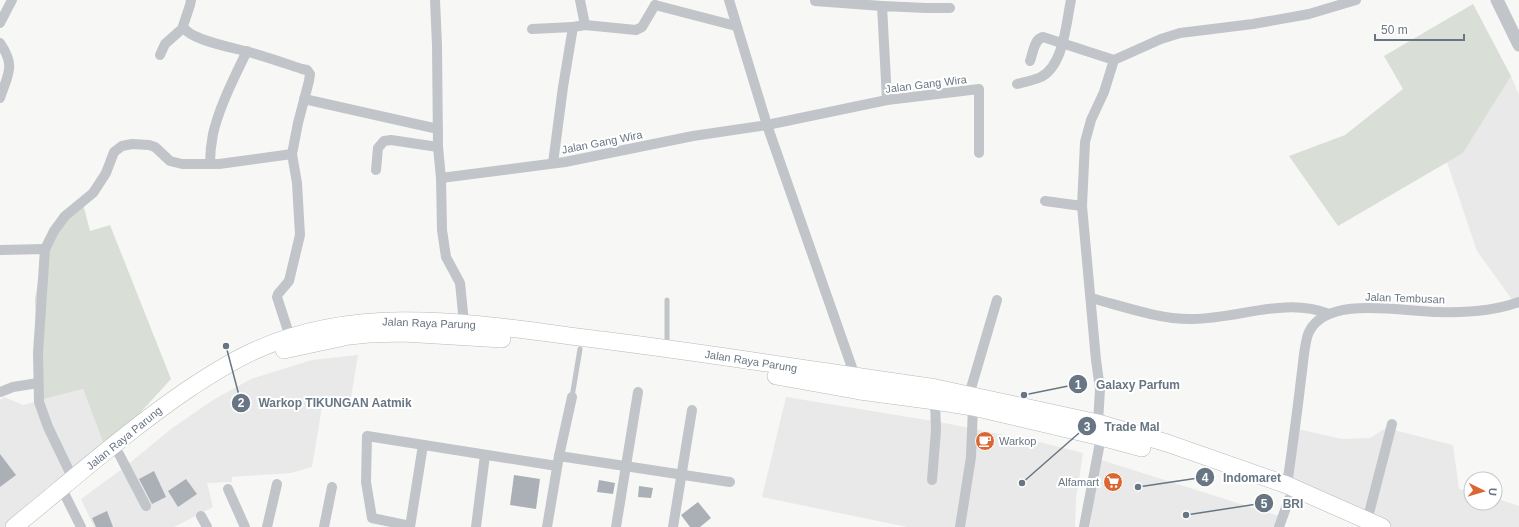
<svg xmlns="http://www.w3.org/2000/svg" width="1519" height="527" font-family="Helvetica,sans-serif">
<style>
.built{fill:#e8e9e8}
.green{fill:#d9ded6}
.building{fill:#aab0b6}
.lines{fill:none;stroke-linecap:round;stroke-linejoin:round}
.trunk-casing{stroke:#b6b9bc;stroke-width:18}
.service{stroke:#c1c4c8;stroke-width:5}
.minor{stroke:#c1c4c8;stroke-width:10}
.tertiary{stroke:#c1c4c8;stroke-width:13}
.trunk{stroke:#fff;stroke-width:17}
.labels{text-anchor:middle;stroke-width:4;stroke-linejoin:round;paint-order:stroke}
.street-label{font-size:11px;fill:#687684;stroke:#fff}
.poi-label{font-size:11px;fill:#687684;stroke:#fff;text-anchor:start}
.leader{fill:none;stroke:#687684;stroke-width:1.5}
.callout-dot{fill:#687684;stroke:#fff;stroke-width:1.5}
.mark-label{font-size:12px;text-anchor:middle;font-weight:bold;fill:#fff}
.callout-label{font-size:12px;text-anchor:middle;font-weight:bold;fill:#687684;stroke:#fff;stroke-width:4;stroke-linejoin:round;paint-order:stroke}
</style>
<rect width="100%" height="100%" fill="#f7f8f5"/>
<g class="built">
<polygon points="1511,76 1519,95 1519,309 1477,251 1447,162 1463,153"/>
<polygon points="358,355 349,410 322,407 312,467 291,473 232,477 232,482 207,483 213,507 174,527 94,527 81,499 126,466 171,429 213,400 251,379 312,360"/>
<polygon points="83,389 106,450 13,527 0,527 0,400 4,397 23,405"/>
<polygon points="786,397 939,422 1039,442 1083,453 1076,499 1075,527 907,527 762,497"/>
<polygon points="1293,428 1342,439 1370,438 1386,428 1453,445 1459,489 1471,492 1471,503 1495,503 1495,498 1519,506 1519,527 1386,527 1288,484"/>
<polygon points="1098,459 1282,517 1278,527 1090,527"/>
</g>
<g class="green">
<polygon points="1473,4 1511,76 1463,153 1338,226 1289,156 1345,135 1403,89 1384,56"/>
<polygon points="82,200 90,231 110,225 171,379 106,450 83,389 41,400 38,380 35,299 44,246 61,213"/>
</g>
<g class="building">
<polygon points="0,454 16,475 0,487"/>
<polygon points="154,471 166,497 152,504 139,479"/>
<polygon points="514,475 540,479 536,509 510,505"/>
<polygon points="186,479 197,494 178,507 168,491"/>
<polygon points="599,480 615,483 613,494 597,492"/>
<polygon points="639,486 653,488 651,498 638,497"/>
<polygon points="698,502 711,518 700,527 690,527 681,515"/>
<polygon points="107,511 113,527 96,527 92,518"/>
</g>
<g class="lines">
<defs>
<g id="trunk">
<polyline points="284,350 349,336 369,334 403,333 502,339"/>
<polyline points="776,376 860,391 935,401 973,407 1101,437 1142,448"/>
<path d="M14,527C72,480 128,430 190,388C210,375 231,361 254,351C365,300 486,326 602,340C713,354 825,372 936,388L1098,423L1167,443L1287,485L1382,527"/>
</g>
</defs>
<use href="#trunk" class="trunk-casing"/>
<g class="service">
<polyline points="667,347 667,300"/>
<polyline points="572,397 580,349"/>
</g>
<g class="minor">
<path d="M191,0L190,5L183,26C188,40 235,48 249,52C267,57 284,63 302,69L307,70L310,74L309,81L298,123L292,154"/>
<polyline points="435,0 437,45 438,147 441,178 442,230 446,257 460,283 464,323"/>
<polyline points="580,0 585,25"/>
<polyline points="729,0 767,125 856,379"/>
<polyline points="815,1 882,6"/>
<polyline points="655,5 736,26"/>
<polyline points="0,23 12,0"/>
<polyline points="532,29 573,27"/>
<path d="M0,43C16,66 8,74 0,98"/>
<polyline points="160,55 165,44 183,28"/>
<path d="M1030,61C1033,53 1034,39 1043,37L1114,60"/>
<path d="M1017,84C1025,82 1034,80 1041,77C1064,65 1066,23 1071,0"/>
<polyline points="304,99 438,129"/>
<polyline points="887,100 882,6 926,8 950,8"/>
<polyline points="553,163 563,87 573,27 585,25 636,30 642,27 655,5"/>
<path d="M210,164C210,154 211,144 213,134C219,107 235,76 247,51"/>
<polyline points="376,170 378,148 384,141 391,140 438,147"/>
<polyline points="441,178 565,162 693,136 767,125 887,100 979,89 979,153"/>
<polyline points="1045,201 1082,206"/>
<polyline points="45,249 54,231 65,216 93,193 97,187 106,173 114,152 122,146 132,144 149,145 155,147 170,161 182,164 219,164 292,154 297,183 300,235 289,281 278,294 277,297 290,337"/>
<polyline points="0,250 45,249 38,353 39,402 48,427 73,479"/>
<path d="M1091,298C1122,306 1158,319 1190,319C1236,320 1284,296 1329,314"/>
<polyline points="0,392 13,387 38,383"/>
<polyline points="969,395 997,300"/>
<polyline points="1098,423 1100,389 1096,360 1082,206 1085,142 1091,120 1104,92 1114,60 1161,39 1180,33 1253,24 1309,14 1356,0"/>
<polyline points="119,454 146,506"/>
<polyline points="559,456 730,482"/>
<polyline points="932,480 936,430 935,401"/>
<path d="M1287,485C1292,450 1297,415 1301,379C1303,367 1304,342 1309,332C1327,294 1404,312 1438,312C1465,313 1494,311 1519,302"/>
<polyline points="62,489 81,527"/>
<polyline points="228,489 245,527"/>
<polyline points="201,516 207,527"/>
<polyline points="1367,521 1392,424"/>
<polyline points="410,526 372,518 366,482 367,436 557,466"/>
<polyline points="267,527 277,484"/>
<polyline points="324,527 332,487"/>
<polyline points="410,527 423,445"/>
<polyline points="476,527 485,455"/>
<polyline points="547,527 559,456 572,397"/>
<polyline points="616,527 638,392"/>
<polyline points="673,527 692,410"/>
<polyline points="960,527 971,457 973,407"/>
<polyline points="1084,527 1101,437"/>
<polyline points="1279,527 1289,499"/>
</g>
<polyline class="tertiary" points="1497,0 1519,45"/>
<use href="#trunk" class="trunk"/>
</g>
<defs>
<symbol id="cafe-disc" viewBox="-11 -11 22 22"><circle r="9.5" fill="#da6633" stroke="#fff"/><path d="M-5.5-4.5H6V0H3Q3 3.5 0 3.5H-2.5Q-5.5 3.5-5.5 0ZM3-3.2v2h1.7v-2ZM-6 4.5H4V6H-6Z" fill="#fff"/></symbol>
<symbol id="supermarket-disc" viewBox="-11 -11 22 22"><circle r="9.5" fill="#da6633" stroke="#fff"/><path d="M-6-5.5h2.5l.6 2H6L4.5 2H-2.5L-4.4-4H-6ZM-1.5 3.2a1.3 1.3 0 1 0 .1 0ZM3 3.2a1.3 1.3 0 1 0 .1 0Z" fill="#fff"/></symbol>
</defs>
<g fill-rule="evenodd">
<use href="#cafe-disc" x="974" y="430" width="22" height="22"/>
<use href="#supermarket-disc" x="1102" y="471" width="22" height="22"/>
</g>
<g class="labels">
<g class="street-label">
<text transform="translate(926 84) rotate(-7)" y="4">Jalan Gang Wira</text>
<text transform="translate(602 142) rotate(-11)" y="4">Jalan Gang Wira</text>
<text transform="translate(1405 298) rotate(2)" y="4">Jalan Tembusan</text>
<text transform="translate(429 323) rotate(2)" y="4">Jalan Raya Parung</text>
<text transform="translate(751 361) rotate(9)" y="4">Jalan Raya Parung</text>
<text transform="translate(124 438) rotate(-39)" y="4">Jalan Raya Parung</text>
</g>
<g class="poi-label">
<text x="999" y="445">Warkop</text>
<text x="1099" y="486" text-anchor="end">Alfamart</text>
</g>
</g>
<path class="leader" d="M1024 395L1078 384M226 346L241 403M1022 483L1087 426M1138 487L1205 477M1186 515L1264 503"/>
<g class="callout-dot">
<circle cx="1024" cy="395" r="4"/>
<circle cx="226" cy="346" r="4"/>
<circle cx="1022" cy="483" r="4"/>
<circle cx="1138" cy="487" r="4"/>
<circle cx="1186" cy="515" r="4"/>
<circle cx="1078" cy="384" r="10"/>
<circle cx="241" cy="403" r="10"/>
<circle cx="1087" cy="426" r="10"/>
<circle cx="1205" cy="477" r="10"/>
<circle cx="1264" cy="503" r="10"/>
</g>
<g class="mark-label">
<text x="1078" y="389">1</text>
<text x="241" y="407">2</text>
<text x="1087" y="431">3</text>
<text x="1205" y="482">4</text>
<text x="1264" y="508">5</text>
</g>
<g class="callout-label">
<text x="1138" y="389">Galaxy Parfum</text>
<text x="335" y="407">Warkop TIKUNGAN Aatmik</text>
<text x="1132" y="431">Trade Mal</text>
<text x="1252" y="482">Indomaret</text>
<text x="1293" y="508">BRI</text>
</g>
<g transform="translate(1483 491) rotate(95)"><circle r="19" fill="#ffffff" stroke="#c3c8ce"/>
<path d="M0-3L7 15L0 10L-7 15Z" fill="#da6633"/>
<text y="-6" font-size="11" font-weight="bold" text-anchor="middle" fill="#687684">U</text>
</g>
<path d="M1375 34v6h89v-6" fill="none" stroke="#687684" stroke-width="2"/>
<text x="1381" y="34" font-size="12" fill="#687684" stroke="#ffffff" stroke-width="3" paint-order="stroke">50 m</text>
</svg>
